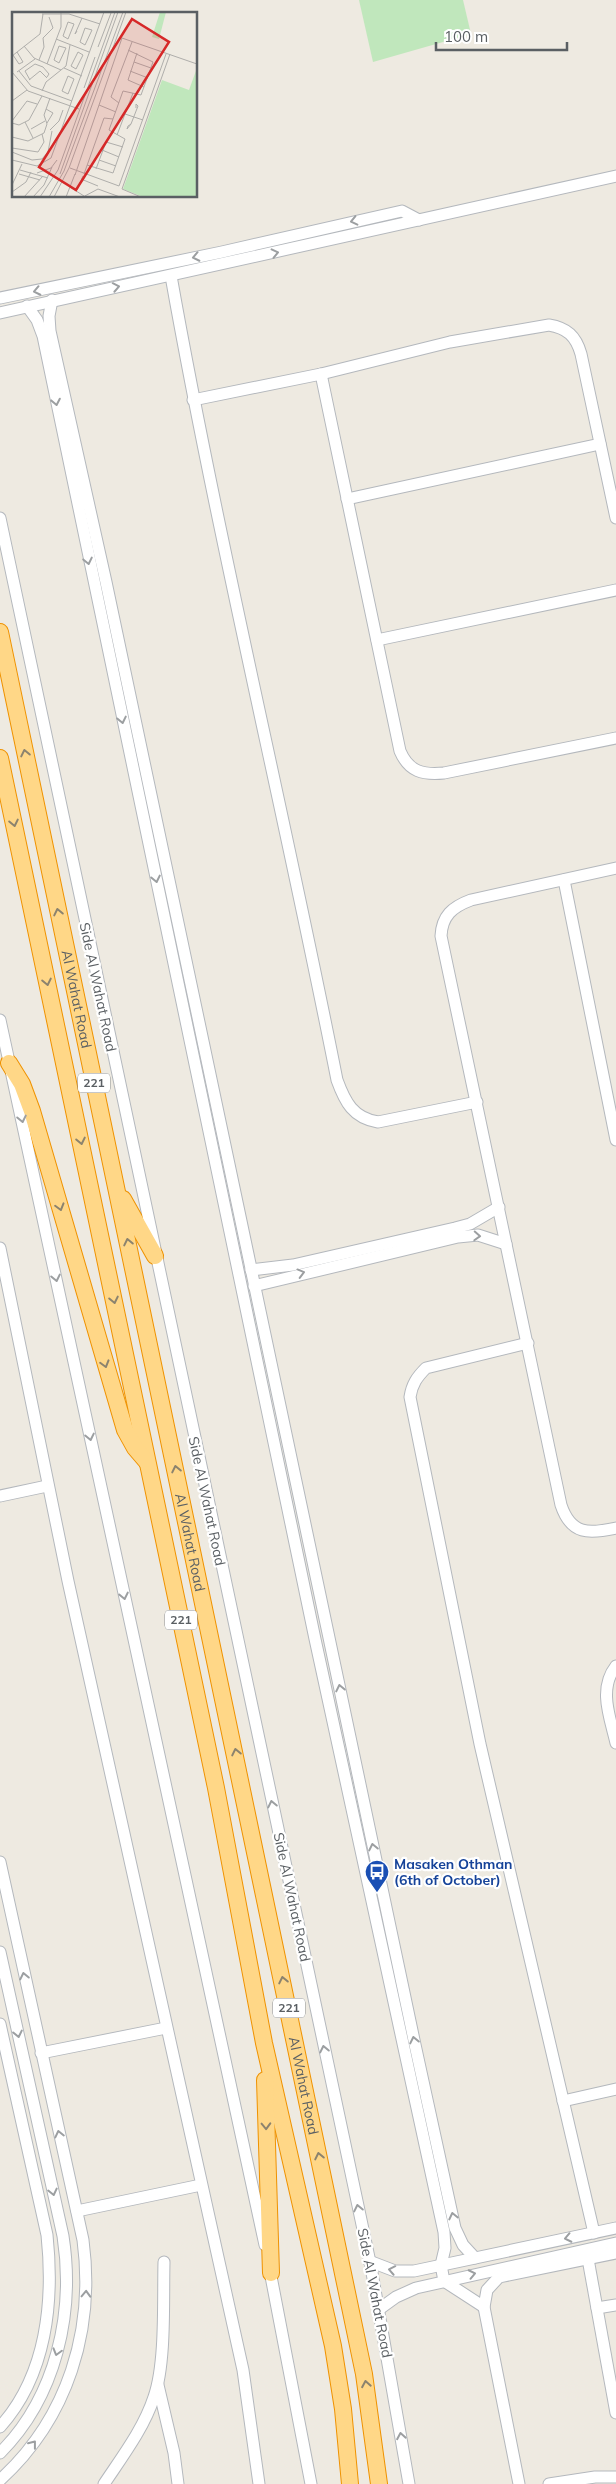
<svg xmlns="http://www.w3.org/2000/svg" width="616" height="2484" font-family="Mulish,sans-serif">
<style>
.green{fill:#c0e7bc}
.lines{fill:none;stroke-linecap:round;stroke-linejoin:round}
.minor-casing{stroke:#b4b8bd;stroke-width:13}
.highway-casing{stroke:#ef9200;stroke-width:18}
.minor{stroke:#fff;stroke-width:11}
.highway{stroke:#ffd787;stroke-width:16}
.oneway{stroke:#9c9fa1}
.oneway2{stroke:#8c836e}
.labels{text-anchor:middle;stroke-width:4.5;stroke-linejoin:round;paint-order:stroke}
.shield{fill:#fff;stroke:#8c8f92;stroke-width:1}
.shield-label{font-size:12px;font-weight:bold;fill:#5a5f63}
.street-label{font-size:14px;fill:#5a5f63;stroke:#fff}
.transit-label{font-size:14px;font-weight:bold;fill:#164399;stroke:#fff;text-anchor:start}
.inset-road{fill:none;stroke:#afaeab;stroke-width:1}
.view{fill:#d62828;fill-opacity:0.15;stroke:#d62828;stroke-width:2.5}
.inset-edge{fill:none;stroke:#5a5f63;stroke-width:2.5}
</style>
<rect width="100%" height="100%" fill="#eeeae1"/>
<polygon class="green" points="359,0 463,0 471,34 373,62"/>
<g class="lines">
<defs>
<g id="minor">
<path d="M171,276C219,545 284,811 337,1080C345,1102 353,1118 378,1122L477,1102"/>
<polyline points="0,298 222,252 402,211 419,220"/>
<polyline points="52,300 49,316 50,331 106,582 414,2040 455,2228 463,2245 475,2258"/>
<polyline points="27,306 37,320 43,336 315,1639 444,2232 445,2248 441,2265 444,2281 484,2307"/>
<polyline points="0,313 616,176"/>
<path d="M321,374L400,751C409,772 423,775 444,773L616,738"/>
<path d="M193,400L321,374L450,342L549,325C567,328 576,336 581,354L616,518"/>
<polyline points="347,499 600,444"/>
<polyline points="0,518 371,2267 409,2484"/>
<polyline points="377,640 616,590"/>
<path d="M616,868L471,900C452,907 442,916 441,936L561,1505C571,1535 589,1534 616,1528"/>
<polyline points="564,880 616,1140"/>
<polyline points="0,1020 265,2245"/>
<polyline points="0,1248 68,1581 243,2370 259,2484"/>
<polyline points="251,1270 293,1265 455,1228 470,1224 499,1207"/>
<polyline points="254,1286 458,1237 478,1235 506,1244"/>
<path d="M528,1343L426,1368C417,1377 412,1384 410,1397L480,1744L594,2233"/>
<polyline points="0,1496 47,1486"/>
<path d="M616,1666C598,1689 610,1717 616,1743"/>
<path d="M0,1862L83,2240C95,2330 68,2418 0,2480"/>
<path d="M0,1952L63,2236C75,2313 56,2397 0,2453"/>
<path d="M0,2024L47,2235C54,2301 47,2375 0,2427"/>
<polyline points="41,2053 166,2028"/>
<polyline points="563,2101 616,2089"/>
<polyline points="77,2211 201,2185"/>
<polyline points="588,2259 616,2413"/>
<polyline points="369,2261 395,2271 414,2271 616,2228"/>
<polyline points="269,2266 311,2484"/>
<polyline points="597,2308 616,2305"/>
<polyline points="378,2310 396,2297 416,2288 616,2243"/>
<polyline points="158,2385 174,2453 178,2484"/>
<path d="M104,2484C122,2457 144,2428 154,2397C166,2363 163,2300 164,2262"/>
<polyline points="519,2484 484,2307 487,2290 499,2277 616,2253"/>
<polyline points="549,2484 595,2477 616,2477"/>
</g>
<g id="highway">
<path id="s1" d="M0,632L364,2374L379,2484"/>
<polyline points="0,758 216,1788 264,2043 333,2346 343,2409 350,2484"/>
<polyline points="9,1063 22,1084 32,1111 125,1430 135,1448 147,1462"/>
<polyline points="123,1199 155,1256"/>
<polyline points="265,2080 271,2273"/>
</g>
</defs>
<use href="#minor" class="minor-casing"/>
<use href="#highway" class="highway-casing"/>
<use href="#minor" class="minor"/>
<use href="#highway" class="highway"/>
</g>
<defs><path id="oneway-chevron" d="M-2-3.5L2.5 0L-2 3.5" fill="none" stroke-width="1.6" stroke-linecap="round" stroke-linejoin="round" transform="scale(1.25)"/></defs>
<g class="oneway">
<use href="#oneway-chevron" transform="translate(354 221) rotate(167)"/>
<use href="#oneway-chevron" transform="translate(275 253) rotate(-13)"/>
<use href="#oneway-chevron" transform="translate(196 257) rotate(168)"/>
<use href="#oneway-chevron" transform="translate(116 287) rotate(-11)"/>
<use href="#oneway-chevron" transform="translate(37 291) rotate(168)"/>
<use href="#oneway-chevron" transform="translate(56 402) rotate(79)"/>
<use href="#oneway-chevron" transform="translate(88 561) rotate(78)"/>
<use href="#oneway-chevron" transform="translate(122 720) rotate(78)"/>
<use href="#oneway-chevron" transform="translate(156 879) rotate(78)"/>
<use href="#oneway-chevron" transform="translate(22 1119) rotate(78)"/>
<use href="#oneway-chevron" transform="translate(477 1236) rotate(3)"/>
<use href="#oneway-chevron" transform="translate(301 1273) rotate(-15)"/>
<use href="#oneway-chevron" transform="translate(56 1278) rotate(78)"/>
<use href="#oneway-chevron" transform="translate(90 1437) rotate(78)"/>
<use href="#oneway-chevron" transform="translate(124 1596) rotate(78)"/>
<use href="#oneway-chevron" transform="translate(340 1688) rotate(-102)"/>
<use href="#oneway-chevron" transform="translate(272 1804) rotate(-102)"/>
<use href="#oneway-chevron" transform="translate(373 1847) rotate(-102)"/>
<use href="#oneway-chevron" transform="translate(24 1976) rotate(-102)"/>
<use href="#oneway-chevron" transform="translate(18 2034) rotate(78)"/>
<use href="#oneway-chevron" transform="translate(414 2040) rotate(-102)"/>
<use href="#oneway-chevron" transform="translate(324 2049) rotate(-102)"/>
<use href="#oneway-chevron" transform="translate(59 2134) rotate(-103)"/>
<use href="#oneway-chevron" transform="translate(53 2192) rotate(77)"/>
<use href="#oneway-chevron" transform="translate(358 2208) rotate(-102)"/>
<use href="#oneway-chevron" transform="translate(453 2216) rotate(-103)"/>
<use href="#oneway-chevron" transform="translate(568 2238) rotate(168)"/>
<use href="#oneway-chevron" transform="translate(392 2270) rotate(-169)"/>
<use href="#oneway-chevron" transform="translate(472 2274) rotate(-12)"/>
<use href="#oneway-chevron" transform="translate(86 2294) rotate(-88)"/>
<use href="#oneway-chevron" transform="translate(57 2352) rotate(106)"/>
<use href="#oneway-chevron" transform="translate(401 2436) rotate(-100)"/>
<use href="#oneway-chevron" transform="translate(33 2444) rotate(-52)"/>
</g>
<g class="oneway2">
<use href="#oneway-chevron" transform="translate(25 753) rotate(-102)"/>
<use href="#oneway-chevron" transform="translate(14 823) rotate(78)"/>
<use href="#oneway-chevron" transform="translate(58 912) rotate(-102)"/>
<use href="#oneway-chevron" transform="translate(47 982) rotate(78)"/>
<use href="#oneway-chevron" transform="translate(81 1141) rotate(78)"/>
<use href="#oneway-chevron" transform="translate(60 1207) rotate(74)"/>
<use href="#oneway-chevron" transform="translate(128 1242) rotate(-102)"/>
<use href="#oneway-chevron" transform="translate(114 1300) rotate(78)"/>
<use href="#oneway-chevron" transform="translate(105 1364) rotate(74)"/>
<use href="#oneway-chevron" transform="translate(176 1469) rotate(-102)"/>
<use href="#oneway-chevron" transform="translate(236 1752) rotate(-102)"/>
<use href="#oneway-chevron" transform="translate(283 1980) rotate(-102)"/>
<use href="#oneway-chevron" transform="translate(266 2126) rotate(88)"/>
<use href="#oneway-chevron" transform="translate(319 2156) rotate(-102)"/>
<use href="#oneway-chevron" transform="translate(366 2384) rotate(-100)"/>
</g>
<defs>
<symbol id="bus-pin" viewBox="-11 -11 22 30"><path d="M0 17L-7.5 6A9.5 9.5 0 1 1 7.5 6Z" fill="#1a4fb4" stroke="#fff"/><path d="M-5-6H5V4H4V6H2V4H-2V6H-4V4H-5ZM-3.5-4V0h7V-4ZM-3.5 1.2v1.5H-2V1.2ZM2 1.2v1.5H3.5V1.2Z" fill="#fff"/></symbol>
</defs>
<g fill-rule="evenodd">
<use href="#bus-pin" x="363" y="1858" width="28" height="38"/>
</g>
<g class="labels">
<g class="shield">
<rect x="78" y="1073.5" width="32" height="19" rx="4"/>
<rect x="165" y="1610.5" width="32" height="19" rx="4"/>
<rect x="273" y="1998.5" width="32" height="19" rx="4"/>
</g>
<g class="shield-label">
<text x="94" y="1087">221</text>
<text x="181" y="1624">221</text>
<text x="289" y="2012">221</text>
</g>
<g class="street-label">
<text transform="translate(98 987) rotate(78)" y="5">Side Al Wahat Road</text>
<text dy="5" stroke="none"><textPath href="#s1" startOffset="375">Al Wahat Road</textPath></text>
<text transform="translate(207 1501) rotate(78)" y="5">Side Al Wahat Road</text>
<text dy="5" stroke="none"><textPath href="#s1" startOffset="930">Al Wahat Road</textPath></text>
<text transform="translate(292 1897) rotate(78)" y="5">Side Al Wahat Road</text>
<text dy="5" stroke="none"><textPath href="#s1" startOffset="1485">Al Wahat Road</textPath></text>
<text transform="translate(375 2293) rotate(79)" y="5">Side Al Wahat Road</text>
</g>
<g class="transit-label">
<text x="394" y="1869">Masaken Othman<tspan x="394" dy="16">(6th of October)</tspan></text>
</g>
</g>
<g transform="translate(12 12)">
<rect width="185" height="185" fill="#eeeae1"/>
<path d="M148,0H154L147,27L140,25ZM185,56V185H131L111,177L150,68L177,78Z" fill="#c0e7bc"/>
<path class="inset-road" d="M30,2H57L88,12M56,10L62,12L56,27L51,24ZM73,16L80,18L73,33L68,30ZM65,19L63,22L70,6M110,26L185,52M44,27L77,40M12,34L22,46L49,58M47,34L54,36L47,51L42,48ZM86,35L99,1M66,40L71,43L64,57L59,54ZM125,41L116,68L132,75M1,43L7,52L11,50L5,40M0,44L28,22L31,2M27,48L32,35L31,26L41,16L37,5M122,50L139,56M35,52L49,15V1M52,56L70,64M7,59L19,74L60,89M118,59L136,66M0,60L16,79L67,97M5,60L23,47M56,64L62,67L56,82L50,79ZM17,68L28,59L35,66M18,68L13,59L23,52L31,55L37,62L35,65M72,76L83,45M30,79L34,70L54,54L58,33M0,89L15,78M107,91L99,85L120,30M87,93L104,100M34,97L41,101L35,111M113,102L131,108M0,109L15,89L25,92M13,110L21,126M0,111L7,113L17,108L30,84M119,112L115,117L116,114L119,112L126,94L124,92V96M19,117L33,109M38,118L47,109L51,98M105,123L121,81M0,125L16,129L32,121L35,112L32,103L38,86M0,136L26,140L32,130L30,122M90,138L107,145M0,140L20,148L30,147L36,140L40,119M0,148L25,154L39,146L92,0M87,148L104,154M75,153L101,161L113,127L97,118L111,79L129,83L141,50L116,38M58,156L107,174L154,42M84,157L94,130L111,135M8,158L36,166M25,161L39,156L45,148M7,162L28,168M48,162L106,0M72,162L92,106L101,107M63,163L110,26M69,167L86,174M0,173L10,152M58,175L72,184M65,178L71,164M0,180L14,170L19,160M12,185L31,164M21,185L32,173L40,155M28,185L46,158L103,0M37,185L52,159L111,0M42,185L57,156L114,0M54,185L63,162M71,185L86,177L108,185M129,185L110,177L158,42"/>
<path class="view" d="M120,7L157,30L64,178L27,155Z"/>
<rect width="185" height="185" class="inset-edge"/>
</g>
<path d="M436 42v8h131v-8" fill="none" stroke="#5a5f63" stroke-width="2.5"/>
<text x="444" y="42" font-size="15" fill="#5a5f63" stroke="#ffffff" stroke-width="4" paint-order="stroke">100 m</text>
</svg>
